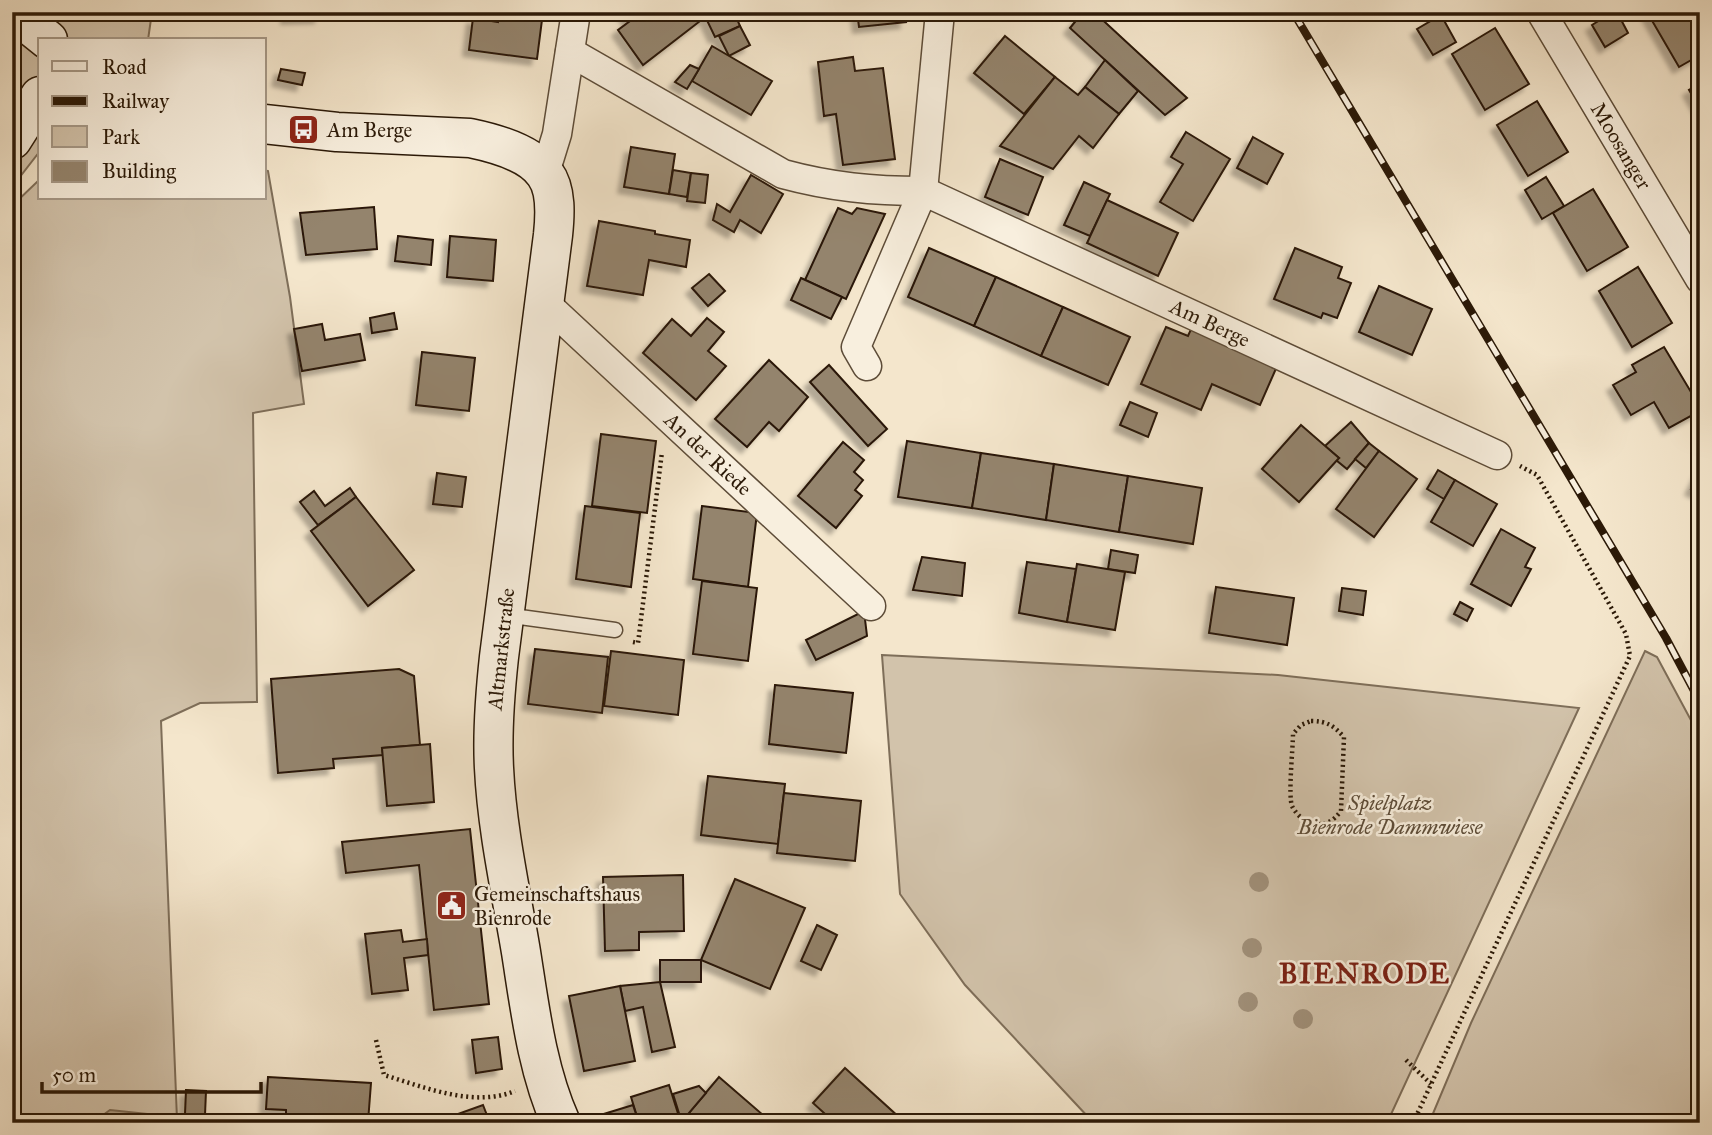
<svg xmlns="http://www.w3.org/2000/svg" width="1712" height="1135" font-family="'IM FELL Great Primer',serif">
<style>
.green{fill:#d2c3ab;stroke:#7e6e59;stroke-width:2}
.water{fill:#b0a089;stroke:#7b6a55;stroke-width:2}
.building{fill:#94846d;stroke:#2b1907;stroke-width:2;filter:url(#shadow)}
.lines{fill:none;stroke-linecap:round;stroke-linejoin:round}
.service-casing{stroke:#5d4c38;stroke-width:17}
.minor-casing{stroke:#5d4c38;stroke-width:31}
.secondary-casing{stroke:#2b1907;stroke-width:41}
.path{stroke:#2b1907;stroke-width:4.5;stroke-dasharray:2 3.5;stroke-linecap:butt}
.service{stroke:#f8efde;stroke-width:14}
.minor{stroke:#f8efde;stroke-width:28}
.secondary{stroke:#f8efde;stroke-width:38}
.rail-casing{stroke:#2b1907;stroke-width:8}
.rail{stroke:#f8efde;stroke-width:5;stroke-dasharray:16;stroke-linecap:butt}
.tree{fill:#a1917b}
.labels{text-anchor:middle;stroke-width:5;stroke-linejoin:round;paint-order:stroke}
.poi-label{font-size:21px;fill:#2b1907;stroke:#f8efde;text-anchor:start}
.street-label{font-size:21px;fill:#2b1907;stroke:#f8efde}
.park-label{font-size:21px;font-style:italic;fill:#5d4c38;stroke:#f8efde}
.district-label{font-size:28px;font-weight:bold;letter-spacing:2px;fill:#7a1f14;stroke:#f8efde}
</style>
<defs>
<filter id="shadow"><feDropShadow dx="-6" dy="6" stdDeviation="2" flood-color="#0004"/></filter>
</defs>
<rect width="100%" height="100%" fill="#f4e6cc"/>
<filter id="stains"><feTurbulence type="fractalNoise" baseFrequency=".00286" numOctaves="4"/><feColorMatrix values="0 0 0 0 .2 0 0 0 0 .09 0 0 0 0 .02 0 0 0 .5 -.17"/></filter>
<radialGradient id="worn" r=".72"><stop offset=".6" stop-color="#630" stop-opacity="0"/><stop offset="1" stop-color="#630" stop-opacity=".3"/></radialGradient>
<g class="green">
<polygon points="12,12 152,12 148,40 40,40 40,151 12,187"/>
<polygon points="264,170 268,171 290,297 304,404 253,413 257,702 200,703 161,721 177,1119 179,1123 12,1123 12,206 40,179 40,198 264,198"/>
<polygon points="1645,651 1657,657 1700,737 1700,1123 1429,1123 1471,1023"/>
<polygon points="882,655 1278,675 1579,708 1387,1123 1103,1123 1090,1119 965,985 900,894"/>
</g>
<polygon class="water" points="110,1110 147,1114 154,1123 92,1123"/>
<g class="building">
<polygon points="287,12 320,12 320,17 287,18"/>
<polygon points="499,12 543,12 537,59 469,50 473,18 498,22"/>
<polygon points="623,12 702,12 704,18 643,65 618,30 630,21"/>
<polygon points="703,12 734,12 740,26 715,37"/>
<polygon points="857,12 904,12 906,22 859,27"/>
<polygon points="1083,12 1094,12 1187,98 1165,115 1070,28"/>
<polygon points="1613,12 1617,12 1628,33 1605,47 1592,25"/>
<polygon points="1647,12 1700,12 1700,55 1679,67"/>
<polygon points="1441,15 1456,42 1433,55 1417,29"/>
<polygon points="740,26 750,45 729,56 719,36"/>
<polygon points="1495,28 1529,84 1485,110 1452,54"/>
<polygon points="1005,36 1055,77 1024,114 974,73"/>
<polygon points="712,46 772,81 751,115 692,81"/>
<polygon points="853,57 855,71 883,68 895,159 843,165 836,114 824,116 818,62"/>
<polygon points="1105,60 1138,91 1119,114 1085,87"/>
<polygon points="690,65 699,69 687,89 675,82"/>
<polygon points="281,69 305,73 302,85 278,80"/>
<polygon points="1055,77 1078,95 1085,87 1119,114 1093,148 1079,136 1053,169 1000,146"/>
<polygon points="1700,84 1700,109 1689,90"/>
<polygon points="1537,101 1568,152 1528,176 1497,125"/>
<polygon points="1186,132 1230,159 1193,221 1160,202 1183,164 1171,157"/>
<polygon points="1253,137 1283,154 1267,184 1237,168"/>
<polygon points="631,147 675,154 669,194 624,187"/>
<polygon points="1000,159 1043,177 1028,215 985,197"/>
<polygon points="673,170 691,173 687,197 669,194"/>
<polygon points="691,173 708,175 705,203 687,201"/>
<polygon points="751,175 783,194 761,233 740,220 734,232 713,220 717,204 730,212"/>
<polygon points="1546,177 1564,206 1542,219 1525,190"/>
<polygon points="1084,182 1110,194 1090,236 1064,225"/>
<polygon points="1593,189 1628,247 1587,271 1553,213"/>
<polygon points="1107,200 1178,233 1158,276 1087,243"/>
<polygon points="374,207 377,249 306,255 300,213"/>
<polygon points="838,208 852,214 857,208 885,214 846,299 805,280"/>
<polygon points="599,221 655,231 655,234 690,240 686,267 649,260 643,295 587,286"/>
<polygon points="398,236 433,240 431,265 395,261"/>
<polygon points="450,236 496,240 493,281 447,277"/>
<polygon points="929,248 996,277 974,326 908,297"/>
<polygon points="1295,248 1342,267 1338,278 1351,283 1337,318 1323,313 1321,318 1274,299"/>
<polygon points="1638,267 1672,323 1632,347 1599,291"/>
<polygon points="709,274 725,291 708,306 692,288"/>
<polygon points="996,277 1063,307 1041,356 974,326"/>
<polygon points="801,278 842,297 831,319 791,300"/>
<polygon points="1379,286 1432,309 1412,355 1359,332"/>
<polygon points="1063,307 1130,337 1108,385 1041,356"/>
<polygon points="394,313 397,329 372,333 370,318"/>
<polygon points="707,318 724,332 708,351 726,366 696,400 643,353 672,319 691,336"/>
<polygon points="322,324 325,340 360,334 365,360 302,371 294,329"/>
<polygon points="1166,327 1188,336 1192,327 1278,364 1260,405 1212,384 1201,410 1141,384"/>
<polygon points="1664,347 1700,407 1700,411 1669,428 1654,402 1631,415 1613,385 1636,372 1632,365"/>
<polygon points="422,352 475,358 469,411 416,405"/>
<polygon points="769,360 808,397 779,431 769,422 747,447 715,419"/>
<polygon points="829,365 887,429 868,446 810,382"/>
<polygon points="1130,402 1157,413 1148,437 1120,425"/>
<polygon points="1351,422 1369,443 1347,469 1336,460 1339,458 1325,446"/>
<polygon points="1301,425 1339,458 1299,502 1262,469"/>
<polygon points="601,434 656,441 647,513 592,506"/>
<polygon points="907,441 981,453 972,508 898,497"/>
<polygon points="843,442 864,460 854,472 863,480 855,490 862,496 836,528 798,496"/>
<polygon points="1369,443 1379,451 1366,468 1355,459"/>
<polygon points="1379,451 1417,479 1374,537 1336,509"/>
<polygon points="981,453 1054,464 1046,520 972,508"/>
<polygon points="1054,464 1128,476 1119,532 1046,520"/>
<polygon points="1438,470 1455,480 1444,499 1427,489"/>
<polygon points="1700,471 1700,493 1691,489"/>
<polygon points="437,473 466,477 462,507 433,504"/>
<polygon points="1128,476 1202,488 1193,544 1119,532"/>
<polygon points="1455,480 1497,504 1473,546 1431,522"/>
<polygon points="350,488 356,497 318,525 300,502 314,491 325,506"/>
<polygon points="356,497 414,570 368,606 311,531"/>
<polygon points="585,506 640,513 631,587 576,579"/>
<polygon points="702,506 757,513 748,587 693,579"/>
<polygon points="1501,529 1535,548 1525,567 1531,569 1511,606 1471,584"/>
<polygon points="1111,550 1138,555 1135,573 1108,569"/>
<polygon points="922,557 965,563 962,596 913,590"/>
<polygon points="1027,562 1076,569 1067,622 1019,613"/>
<polygon points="1077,564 1125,572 1115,630 1067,622"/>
<polygon points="702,581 757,588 748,661 693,654"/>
<polygon points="1216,587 1294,598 1287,645 1209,633"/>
<polygon points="1342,588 1366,591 1363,615 1339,611"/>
<polygon points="1460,602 1473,609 1467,621 1454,614"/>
<polygon points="864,611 867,636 816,660 806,640"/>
<polygon points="535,649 608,657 602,713 528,704"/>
<polygon points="611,651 684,660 678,715 604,706"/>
<polygon points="399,669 414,676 420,745 382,748 383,755 333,759 334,768 278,773 271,679"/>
<polygon points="775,685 853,693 846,753 769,744"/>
<polygon points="430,744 434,802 387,806 382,748"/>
<polygon points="708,776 785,784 778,844 701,835"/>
<polygon points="784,793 861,801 855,861 777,853"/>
<polygon points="470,829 489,1004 434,1010 419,865 346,873 342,842"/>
<polygon points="683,875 684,931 639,932 639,950 605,951 603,877"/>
<polygon points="735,879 805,908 770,989 701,960"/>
<polygon points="817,925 837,935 821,970 801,961"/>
<polygon points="401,930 403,942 427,939 428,955 404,958 408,990 372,994 365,934"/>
<rect x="660" y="960" width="41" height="22"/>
<polygon points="660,982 675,1047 652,1052 643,1007 625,1011 620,986"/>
<polygon points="620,986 635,1061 584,1071 569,996"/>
<polygon points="498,1037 502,1069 476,1073 472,1040"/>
<polygon points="845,1068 901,1119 898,1123 835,1123 813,1103"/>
<polygon points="268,1077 371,1083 368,1122 286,1117 286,1110 266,1109"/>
<polygon points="719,1077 763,1115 756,1123 699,1123 688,1114"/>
<polygon points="669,1085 681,1123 639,1123 631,1097"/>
<polygon points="699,1086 706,1093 688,1114 699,1123 682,1123 673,1094"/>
<polygon points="186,1090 206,1091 205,1115 185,1114"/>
<polygon points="483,1105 490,1123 433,1123"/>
<polygon points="633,1105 639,1123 596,1123 594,1117"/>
</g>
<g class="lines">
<defs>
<polyline id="service" points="505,615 615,630"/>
<g id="minor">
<polyline points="1541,12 1700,279"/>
<path d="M570,52L783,174C831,187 873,191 923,191L1497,455"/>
<polyline points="545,173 557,134 576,12"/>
<polyline points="544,302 871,606"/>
<polyline points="867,366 856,347 923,191 940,12"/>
</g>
<g id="secondary">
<polyline points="13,12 48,40"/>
<path d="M264,124L337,132L470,138C494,143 531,153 545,174C557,190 555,216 553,235L499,657C495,694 492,731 494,768C497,830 511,892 521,952C530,1009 537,1070 561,1123"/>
<polyline points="12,140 40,96"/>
</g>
</defs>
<use href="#service" class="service-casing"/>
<use href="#minor" class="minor-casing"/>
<use href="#secondary" class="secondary-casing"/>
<g class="path">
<polyline points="633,642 638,643 662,452"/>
<path d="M1311,721C1327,721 1334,726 1344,737L1341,811C1333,821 1326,826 1313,823C1304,822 1296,814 1292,806C1288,795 1293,748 1293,734L1301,725Z"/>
<path d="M376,1040L384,1075C424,1087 474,1108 515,1091"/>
<polyline points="1406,1060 1431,1084"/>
<polyline points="1413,1123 1630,656 1626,634 1537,475 1520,466"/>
</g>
<use href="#service" class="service"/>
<use href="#minor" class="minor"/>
<use href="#secondary" class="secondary"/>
<defs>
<polyline id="rail" points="1293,12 1666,638 1700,702"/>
</defs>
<use href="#rail" class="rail-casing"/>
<use href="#rail" class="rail"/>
</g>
<g class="tree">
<circle cx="1259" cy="882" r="10"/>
<circle cx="1252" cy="948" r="10"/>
<circle cx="1248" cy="1002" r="10"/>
<circle cx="1303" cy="1019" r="10"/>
</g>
<defs>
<symbol id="bus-square" viewBox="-11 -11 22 22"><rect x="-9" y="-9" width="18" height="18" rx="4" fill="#8f2418" stroke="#f8efde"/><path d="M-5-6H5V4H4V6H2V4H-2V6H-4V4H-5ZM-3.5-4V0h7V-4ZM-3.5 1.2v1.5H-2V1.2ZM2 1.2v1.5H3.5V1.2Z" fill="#fff"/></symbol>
<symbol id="civic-square" viewBox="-11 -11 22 22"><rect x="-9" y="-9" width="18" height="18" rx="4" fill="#8f2418" stroke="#f8efde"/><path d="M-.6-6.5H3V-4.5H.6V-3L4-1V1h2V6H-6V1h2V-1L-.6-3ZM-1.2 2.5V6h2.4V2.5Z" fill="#fff"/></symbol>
</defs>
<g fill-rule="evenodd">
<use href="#bus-square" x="286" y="112" width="35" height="35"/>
<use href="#civic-square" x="434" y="888" width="35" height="35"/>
</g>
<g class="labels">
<g class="poi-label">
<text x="327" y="137">Am Berge</text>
<text x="474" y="901">Gemeinschaftshaus<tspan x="474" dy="24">Bienrode</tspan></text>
</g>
<g class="street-label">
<text transform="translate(1621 146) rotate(59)" y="7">Moosanger</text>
<text transform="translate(1210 323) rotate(25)" y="7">Am Berge</text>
<text transform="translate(708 454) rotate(43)" y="7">An der Riede</text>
<text transform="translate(501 649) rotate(-84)" y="7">Altmarkstraße</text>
</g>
<g class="park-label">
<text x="1390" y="810">Spielplatz<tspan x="1390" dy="24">Bienrode Dammwiese</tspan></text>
</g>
<g class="district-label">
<text x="1365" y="983">BIENRODE</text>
</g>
</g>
<rect width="1712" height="1135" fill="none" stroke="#f4e6cc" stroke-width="42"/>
<rect x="14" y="14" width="1684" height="1107" fill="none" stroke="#2b1907" stroke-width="3.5"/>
<rect x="21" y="21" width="1670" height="1093" fill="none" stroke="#2b1907" stroke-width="2"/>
<rect x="38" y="38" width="228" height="161" fill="#f8efde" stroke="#a69988" stroke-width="2"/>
<rect x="52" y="61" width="35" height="10" fill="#f8efde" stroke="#a69988" stroke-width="2"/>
<text x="102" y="74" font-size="21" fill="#2b1907">Road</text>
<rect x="52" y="96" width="35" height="10" fill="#2b1907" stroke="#a69988" stroke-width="2"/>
<text x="102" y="108" font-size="21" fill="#2b1907">Railway</text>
<rect x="52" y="126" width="35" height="21" fill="#d2c3ab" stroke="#a69988" stroke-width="2"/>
<text x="102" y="144" font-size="21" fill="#2b1907">Park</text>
<rect x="52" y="161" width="35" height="21" fill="#94846d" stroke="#a69988" stroke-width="2"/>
<text x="102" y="178" font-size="21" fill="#2b1907">Building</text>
<path d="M42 1082v10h219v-10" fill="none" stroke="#2b1907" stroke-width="3.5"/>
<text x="52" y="1082" font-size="21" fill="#2b1907" stroke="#f8efde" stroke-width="5" paint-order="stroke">50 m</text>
<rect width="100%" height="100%" filter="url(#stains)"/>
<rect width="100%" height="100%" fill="url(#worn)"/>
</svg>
